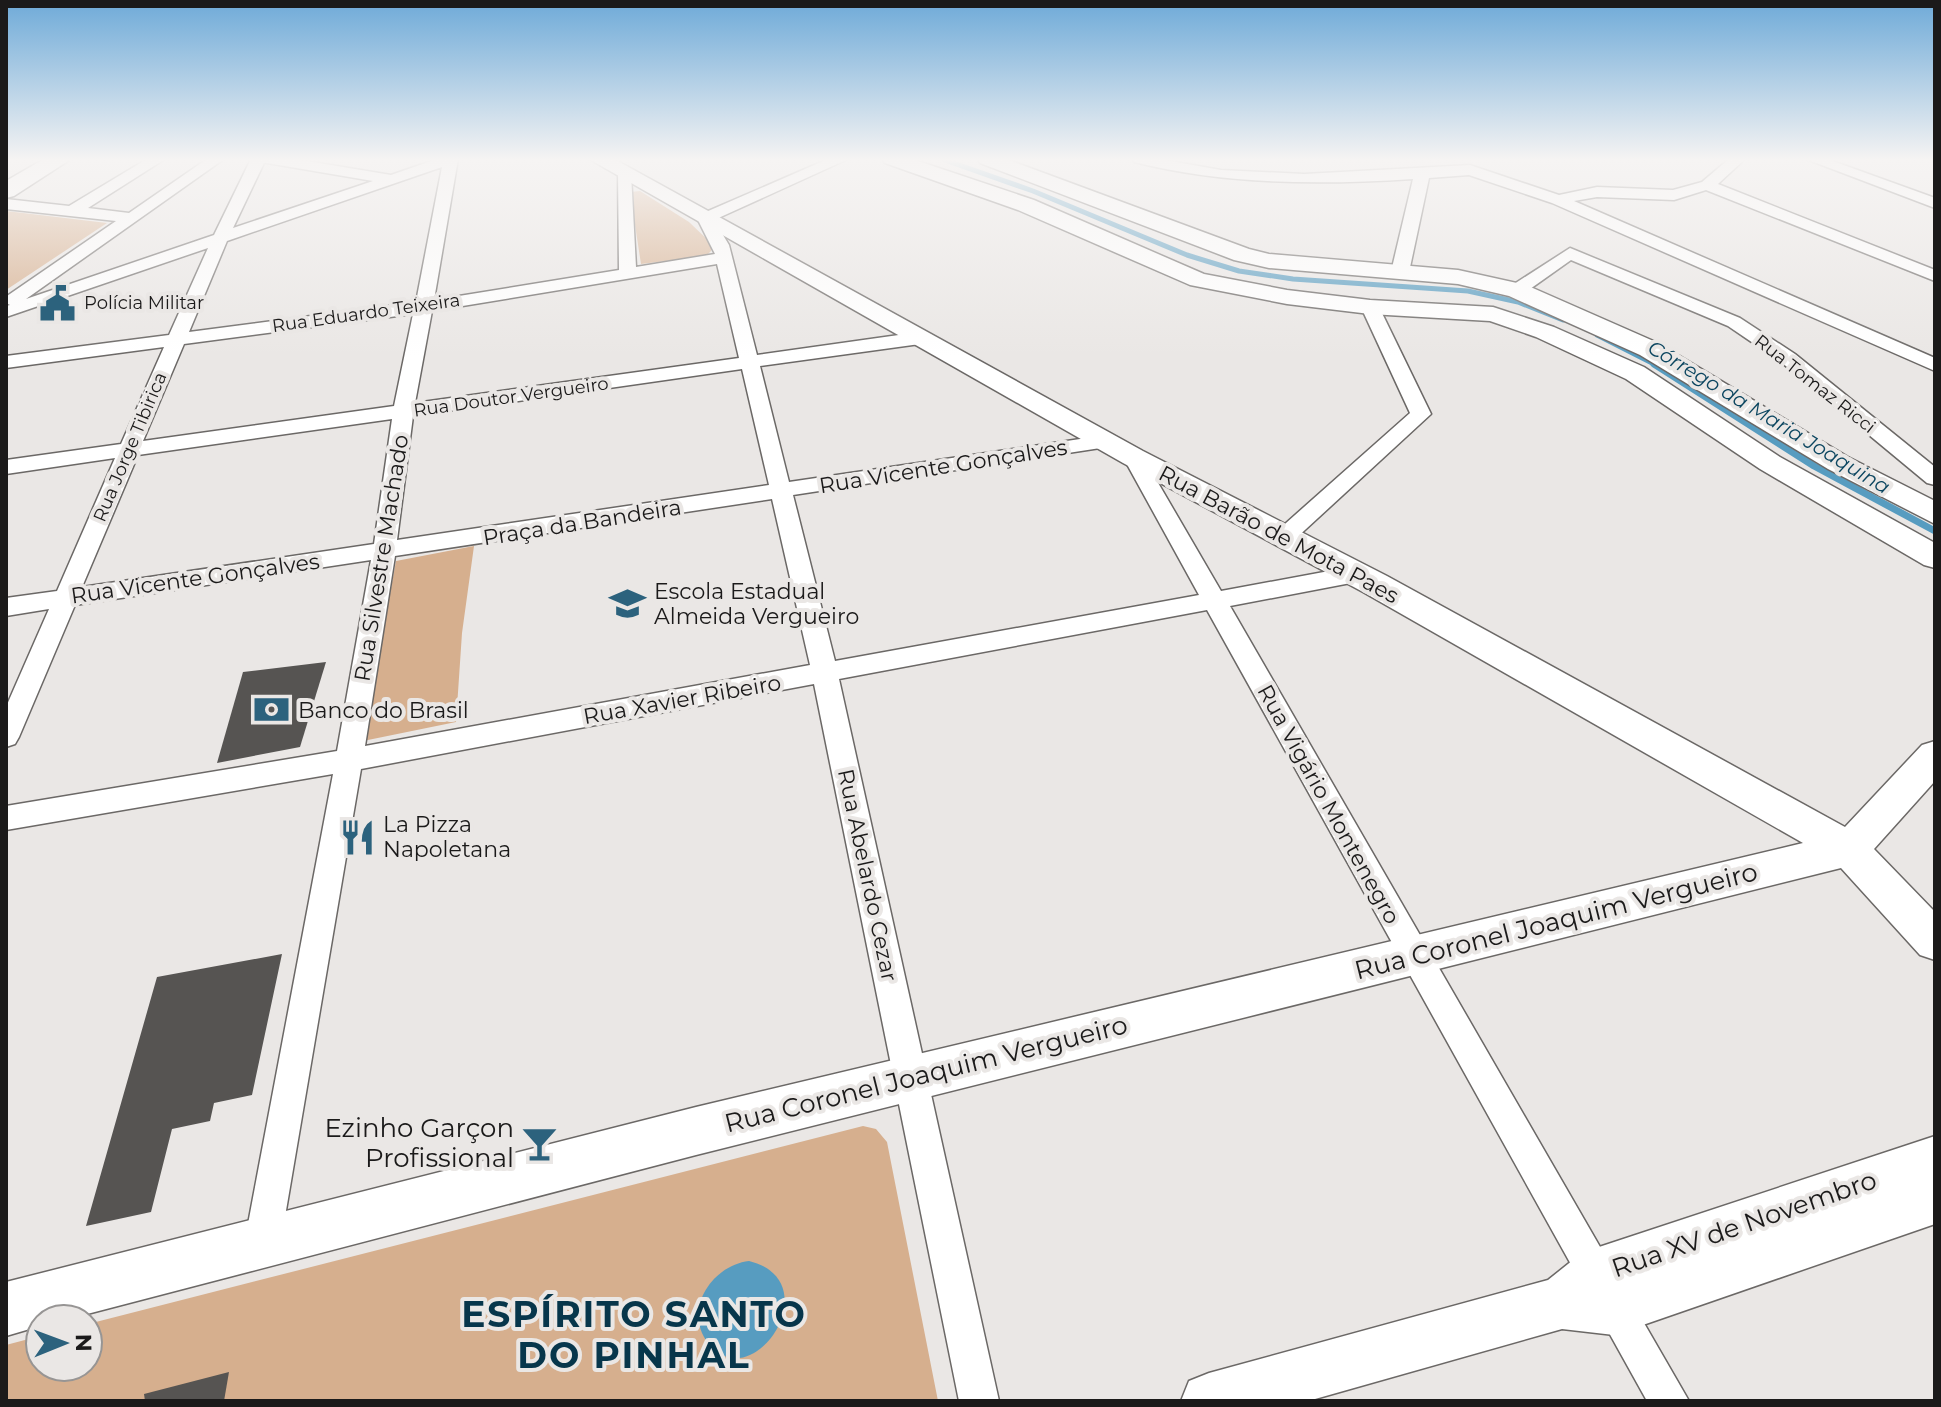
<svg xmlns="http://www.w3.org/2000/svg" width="1941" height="1407" font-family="Montserrat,sans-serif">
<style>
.green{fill:#d6af8e}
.water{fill:#579cc0}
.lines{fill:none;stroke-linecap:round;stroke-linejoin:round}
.stream-far1{stroke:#579cc0;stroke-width:5}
.stream{stroke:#579cc0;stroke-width:7}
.building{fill:#565452}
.street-casing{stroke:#6b6866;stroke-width:3}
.secondary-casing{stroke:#6b6866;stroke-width:3}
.primary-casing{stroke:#6b6866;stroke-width:3}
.street{fill:#fff;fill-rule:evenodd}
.secondary{fill:#fff;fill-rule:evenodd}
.primary{fill:#fff;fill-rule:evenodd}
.labels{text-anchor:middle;stroke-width:8;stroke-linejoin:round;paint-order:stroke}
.far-poi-label{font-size:18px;fill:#1b1a1a;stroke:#eae7e5;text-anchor:start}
.far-street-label{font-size:18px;fill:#1b1a1a;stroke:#eae7e5}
.far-water-label{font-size:20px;font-style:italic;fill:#0c4660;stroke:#eae7e5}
.street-label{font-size:22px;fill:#1b1a1a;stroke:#eae7e5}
.poi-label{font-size:22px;fill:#1b1a1a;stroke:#eae7e5;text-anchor:start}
.near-street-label{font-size:26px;fill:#1b1a1a;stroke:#eae7e5}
.near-poi-label{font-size:26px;fill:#1b1a1a;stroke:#eae7e5;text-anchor:end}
.near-district-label{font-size:36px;font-weight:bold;letter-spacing:2px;fill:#07364b;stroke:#eae7e5}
</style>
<rect width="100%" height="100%" fill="#eae7e5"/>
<g class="green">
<polygon points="640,191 689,222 711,243 711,251 706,256 641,264 630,192"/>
<polygon points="6,211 107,223 6,290"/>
<polygon points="474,546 462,633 456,722 363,741 396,561"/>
<polygon points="863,1126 876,1129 887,1142 938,1401 6,1401 6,1345 40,1336 40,1367 88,1367 88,1324"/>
</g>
<path class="water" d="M749,1261C831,1281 752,1400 708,1343C682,1309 713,1265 749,1261Z"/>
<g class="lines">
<g class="stream-far1">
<polyline points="942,159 1033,191 1187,255 1239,271 1293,279 1468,291 1518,302 1563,320"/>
<polyline points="1597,335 1658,366"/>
</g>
<polyline class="stream" points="1654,364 1814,466 1935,531"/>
</g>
<g class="building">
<polygon points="326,662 300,747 217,763 243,672"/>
<polygon points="282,954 252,1095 214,1103 210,1121 172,1129 151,1212 86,1226 157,977"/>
<polygon points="229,1372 224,1401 145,1401 144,1394"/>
</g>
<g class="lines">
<defs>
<g id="street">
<path d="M147,159H165L88,208L129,213L207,159H224L26,299L214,235L251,159H295L391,175L437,159H458L434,300L619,270L618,171L623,169L631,174L636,267L715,254L697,218L699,215L828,159H848L714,220L729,245L757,355L920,332L929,338L920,344L760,366L789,482L1107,435L1117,441L1107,447L793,495L835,661L1199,595L1123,457L1133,451L1143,457L1221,591L1356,566L1364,568L1368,574L1364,580L1356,582L1230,606L1689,1401H1647L1207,610L839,679L999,1401H959L814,684L361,769L281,1240L276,1253L263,1258L250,1253L245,1240L333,774L6,830V806L337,751L371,560L75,605L19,737L15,744L6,747V707L49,609L6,616V598L57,591L115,458L6,474V460L121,444L164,347L6,368V356L169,335L208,248L6,317V306L10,305L6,303L7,296L116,221L6,209V199L69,206ZM264,163H267L373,181L233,228ZM442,167L416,302L189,332L227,241ZM717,264L739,358L415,403L432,311ZM413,314L394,406L143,441L184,344ZM742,369L769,485L397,540L413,416ZM392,419L374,544L82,587L138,455ZM772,499L810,665L365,746L395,556Z"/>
<path d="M1132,159H1159L1221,170L1304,174L1470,165L1559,195L1597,187L1673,190L1702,182L1729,159H1745L1718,184L1935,270V281L1706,190L1674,200L1597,197L1574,201L1935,358V371L1552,203L1469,175L1429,178L1409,272L1400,277L1391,272L1413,179C1319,185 1226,185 1134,162Z"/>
<polygon points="1806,159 1827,159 1935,198 1935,208"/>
<polygon points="1570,248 1740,318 1795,354 1935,467 1935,485 1927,483 1781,362 1728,326 1571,260 1523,294 1511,294 1508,290 1511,286"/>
<polygon points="1370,302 1379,307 1431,414 1293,541 1277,541 1274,536 1277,531 1410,413 1361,307"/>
</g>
<g id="secondary">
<polygon points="589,159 614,159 1143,451 1387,576 1845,827 1922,745 1935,741 1935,781 1874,849 1935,912 1935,960 1920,955 1841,868 696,1155 68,1319 40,1319 40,1326 6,1336 6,1282 696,1107 1803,843 1363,592 1123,463"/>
<polygon points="882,159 912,159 1034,200 1204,274 1287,290 1370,300 1493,307 1554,327 1644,367 1780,457 1935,543 1935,568 1924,565 1760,469 1626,379 1536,337 1490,321 1370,314 1287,304 1190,285 1018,210 885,163"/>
<polygon points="977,159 1006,159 1249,249 1269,254 1458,270 1526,285 1658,343 1848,457 1935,501 1935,524 1828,469 1640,355 1509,296 1458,284 1269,268 1234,260 980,163"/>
<polygon points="1935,1136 1935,1224 1614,1335 1562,1329 1308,1401 1181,1401 1189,1381 1209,1373 1548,1280 1578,1256 1596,1248"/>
</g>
<polygon id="primary" points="44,159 71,159 14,196 6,198 6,181"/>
</defs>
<use href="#street" class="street-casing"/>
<use href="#secondary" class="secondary-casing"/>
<use href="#primary" class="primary-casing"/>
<use href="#street" class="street"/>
<use href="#secondary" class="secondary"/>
<use href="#primary" class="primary"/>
</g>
<linearGradient id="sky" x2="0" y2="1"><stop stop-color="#6eaad8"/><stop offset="0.45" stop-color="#f6f4f3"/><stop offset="1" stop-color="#f6f4f3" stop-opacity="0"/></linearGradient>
<rect width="1941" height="356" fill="url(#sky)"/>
<defs>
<symbol id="civic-bare" viewBox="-9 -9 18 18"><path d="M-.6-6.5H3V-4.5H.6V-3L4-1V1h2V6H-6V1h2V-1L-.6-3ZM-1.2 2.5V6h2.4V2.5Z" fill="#2c627d" stroke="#eae7e5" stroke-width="2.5" paint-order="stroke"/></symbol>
<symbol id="school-bare" viewBox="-9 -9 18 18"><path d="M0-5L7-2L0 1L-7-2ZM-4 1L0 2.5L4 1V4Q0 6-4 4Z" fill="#2c627d" stroke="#eae7e5" stroke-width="2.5" paint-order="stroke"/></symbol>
<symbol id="bank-bare" viewBox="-9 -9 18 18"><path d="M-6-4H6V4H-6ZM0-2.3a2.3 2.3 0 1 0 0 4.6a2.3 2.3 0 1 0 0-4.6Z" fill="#2c627d" stroke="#eae7e5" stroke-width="2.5" paint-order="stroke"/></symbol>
<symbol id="restaurant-bare" viewBox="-9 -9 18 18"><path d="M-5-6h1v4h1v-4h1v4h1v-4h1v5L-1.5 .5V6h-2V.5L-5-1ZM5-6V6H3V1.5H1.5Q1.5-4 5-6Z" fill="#2c627d" stroke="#eae7e5" stroke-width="2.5" paint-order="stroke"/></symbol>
<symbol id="bar-bare" viewBox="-9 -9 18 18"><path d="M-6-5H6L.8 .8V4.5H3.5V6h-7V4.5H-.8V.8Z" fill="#2c627d" stroke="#eae7e5" stroke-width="2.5" paint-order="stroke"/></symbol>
</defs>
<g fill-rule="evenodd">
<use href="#civic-bare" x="32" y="278" width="51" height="51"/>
<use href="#school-bare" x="602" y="578" width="51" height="51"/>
<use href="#bank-bare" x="246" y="684" width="51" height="51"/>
<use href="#restaurant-bare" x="332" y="812" width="51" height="51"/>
<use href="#bar-bare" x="514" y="1118" width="51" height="51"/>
</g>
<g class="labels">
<g class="far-poi-label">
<text x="84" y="309">Polícia Militar</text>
</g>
<g class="far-street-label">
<text transform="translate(366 313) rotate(-8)" y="6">Rua Eduardo Teixeira</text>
<text transform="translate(1815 384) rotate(38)" y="6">Rua Tomaz Ricci</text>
<text transform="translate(511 397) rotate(-8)" y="6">Rua Doutor Vergueiro</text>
<text transform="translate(130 447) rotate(-67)" y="6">Rua Jorge Tibirica</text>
</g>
<g class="far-water-label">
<text transform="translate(1769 417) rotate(31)" y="7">Córrego da Maria Joaquina</text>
</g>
<g class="street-label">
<text transform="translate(943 466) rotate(-9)" y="8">Rua Vicente Gonçalves</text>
<text transform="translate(582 522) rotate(-9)" y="8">Praça da Bandeira</text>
<text transform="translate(1279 534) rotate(28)" y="8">Rua Barão de Mota Paes</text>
<text transform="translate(381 558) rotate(-81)" y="8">Rua Silvestre Machado</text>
<text transform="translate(195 578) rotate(-8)" y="8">Rua Vicente Gonçalves</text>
<text transform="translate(682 699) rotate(-10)" y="8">Rua Xavier Ribeiro</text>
<text transform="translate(1329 804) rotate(61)" y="8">Rua Vigário Montenegro</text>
<text transform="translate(868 875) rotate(78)" y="8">Rua Abelardo Cezar</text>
</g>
<g class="poi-label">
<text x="654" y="599">Escola Estadual<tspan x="654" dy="25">Almeida Vergueiro</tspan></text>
<text x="298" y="718">Banco do Brasil</text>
<text x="383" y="832">La Pizza<tspan x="383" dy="25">Napoletana</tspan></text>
</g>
<g class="near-street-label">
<text transform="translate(1556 921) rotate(-14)" y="9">Rua Coronel Joaquim Vergueiro</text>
<text transform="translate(926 1074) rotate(-14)" y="9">Rua Coronel Joaquim Vergueiro</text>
<text transform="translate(1744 1224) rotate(-19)" y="9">Rua XV de Novembro</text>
</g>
<g class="near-poi-label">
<text x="514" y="1137">Ezinho Garçon<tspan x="514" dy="30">Profissional</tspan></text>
</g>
<g class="near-district-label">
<text x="634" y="1327">ESPÍRITO SANTO<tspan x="634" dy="41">DO PINHAL</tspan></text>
</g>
</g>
<rect width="1941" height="1407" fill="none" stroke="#1b1a1a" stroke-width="16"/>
<g transform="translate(64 1343) rotate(89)"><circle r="38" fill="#eae7e5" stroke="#979594" stroke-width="2"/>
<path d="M0-6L14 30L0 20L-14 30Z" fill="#2c627d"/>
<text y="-12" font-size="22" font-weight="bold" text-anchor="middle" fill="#1b1a1a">N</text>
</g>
</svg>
